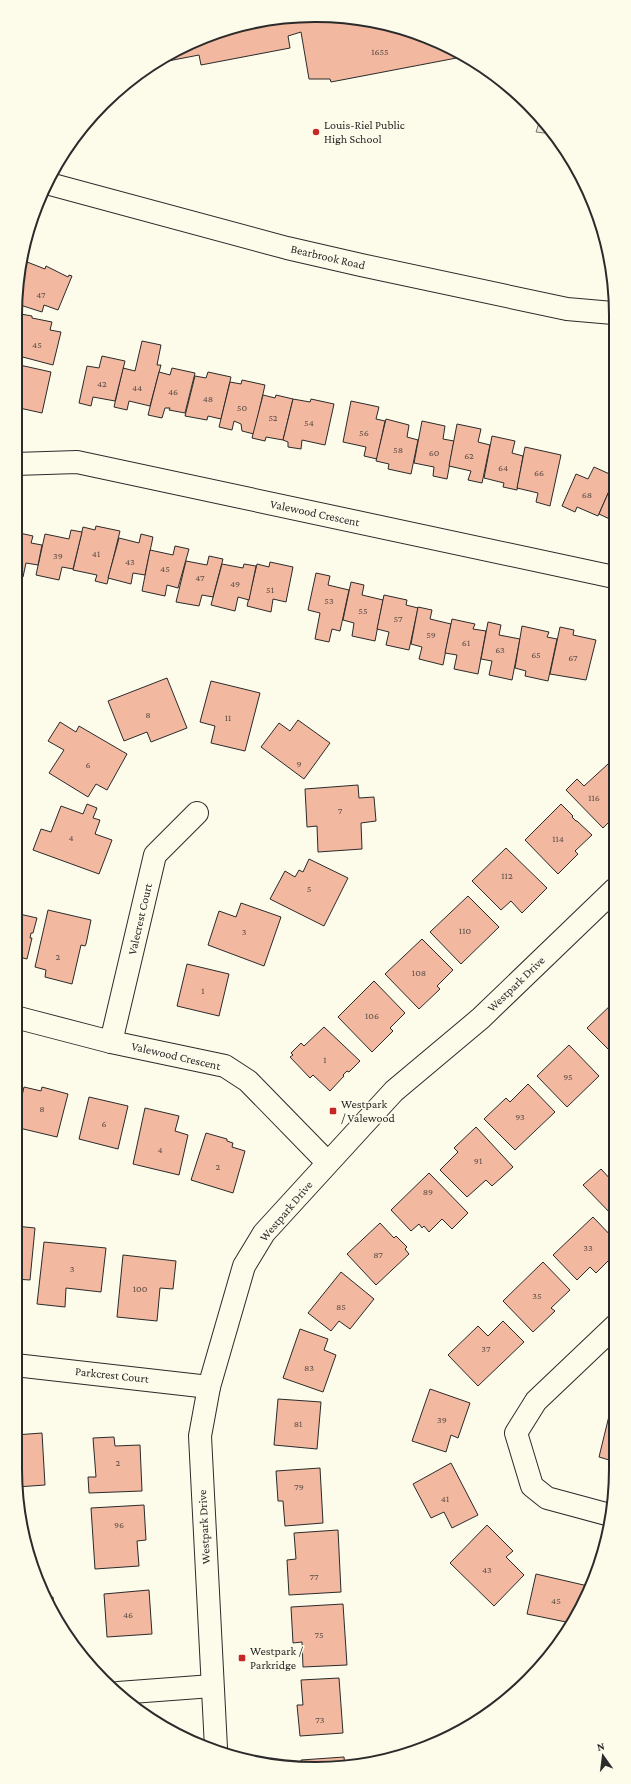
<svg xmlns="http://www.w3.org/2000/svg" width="631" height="1784" font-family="'Crimson Pro',serif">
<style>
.parking{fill:#eceadb;stroke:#74746e}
.building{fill:#f2b8a0;stroke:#2b2b2b}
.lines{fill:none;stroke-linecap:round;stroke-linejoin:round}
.minor-casing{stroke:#2b2b2b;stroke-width:24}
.tertiary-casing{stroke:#2b2b2b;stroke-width:24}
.minor{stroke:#fdfbea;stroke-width:22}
.tertiary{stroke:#fdfbea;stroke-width:22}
.poi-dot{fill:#c62828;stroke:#fdfbea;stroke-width:1.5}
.labels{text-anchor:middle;stroke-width:3;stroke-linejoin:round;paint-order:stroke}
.number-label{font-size:10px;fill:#5d4e48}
.poi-label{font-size:12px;fill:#2b2b2b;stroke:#fdfbea;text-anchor:start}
.street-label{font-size:12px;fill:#2b2b2b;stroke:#fdfbea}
.rim{fill:none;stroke:#2b2b2b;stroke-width:2}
</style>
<rect width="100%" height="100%" fill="#fdfbea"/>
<polygon class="parking" points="541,117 553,134 536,132"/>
<g class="building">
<polygon points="335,16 393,25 467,56 331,82 330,79 309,79 301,32 288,36 290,48 201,65 199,55 168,61 167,55 219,31 276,18"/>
<polygon points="22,260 45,269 46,266 68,277 69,275 72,276 58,310 44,305 42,312 17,304"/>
<polygon points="15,313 32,316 32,318 52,322 50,330 61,332 53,365 15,355"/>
<polygon points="142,341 161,345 157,365 161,365 150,406 129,401 127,410 114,407 123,368 135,371"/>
<polygon points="102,356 125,361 115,401 93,397 91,406 79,403 87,366 99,368"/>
<polygon points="15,364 51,372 42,413 15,407"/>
<polygon points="172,368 195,373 185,413 169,410 170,408 165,408 162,418 148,415 159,372 170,375"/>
<polygon points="208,372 231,377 221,419 208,416 207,420 185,416 195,376 206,378"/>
<polygon points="242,380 265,385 254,434 242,431 241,424 234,421 232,430 219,427 230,382 241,384"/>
<polygon points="263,395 275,398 276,395 293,399 283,440 266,437 265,441 252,438"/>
<polygon points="293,399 310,402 311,399 334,404 325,445 302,440 301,449 288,447 288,442 283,440"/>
<polygon points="351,401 379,407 376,419 385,421 377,459 364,456 366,447 343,442"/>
<polygon points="386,419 409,425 407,437 418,440 411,474 388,469 389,464 376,461"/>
<polygon points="422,421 445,426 443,439 454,441 447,479 433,476 434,467 414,463"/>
<polygon points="457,424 481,429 478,442 490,445 482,483 468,480 471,471 449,466"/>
<polygon points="492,436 515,441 512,453 523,456 517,490 503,487 504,483 484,478"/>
<polygon points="525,447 561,455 550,506 536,502 538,493 517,488"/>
<polygon points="594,467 614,476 614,480 598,516 577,507 575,512 562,506 576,474 588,479"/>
<polygon points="613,482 614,482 614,521 599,514"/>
<polygon points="96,526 120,531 107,584 95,581 97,575 73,570 83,527 95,530"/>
<polygon points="71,530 82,532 73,569 62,567 59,580 36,575 45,534 69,539"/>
<polygon points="15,532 33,536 31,543 42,545 38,565 26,563 23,577 15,575"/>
<polygon points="141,534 153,537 145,575 133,573 131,584 108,578 119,538 139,543"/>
<polygon points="175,546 189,549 178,588 167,585 165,596 142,591 150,550 173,555"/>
<polygon points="209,556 223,559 213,597 202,595 199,606 176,602 186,561 207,565"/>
<polygon points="270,562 293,567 286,602 273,599 271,612 247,606 257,564 269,567"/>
<polygon points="222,564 243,568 244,564 256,566 249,600 238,597 235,611 211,605"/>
<polygon points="316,573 330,576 328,585 349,590 340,631 332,629 329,642 315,639 320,613 308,610"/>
<polygon points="351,582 364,585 362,595 383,600 375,641 352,636 354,623 343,620"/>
<polygon points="384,595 407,600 406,605 418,608 409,650 386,645 389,632 377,629"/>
<polygon points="418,607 432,610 430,619 451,624 443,665 419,659 422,647 411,644"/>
<polygon points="452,619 475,624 473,629 486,631 478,674 454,669 457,655 445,653"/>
<polygon points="488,622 501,625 499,635 520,639 512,680 489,675 492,661 481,659"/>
<polygon points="522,626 549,632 547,637 557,639 548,681 525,676 526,671 515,668"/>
<polygon points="560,627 574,630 573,635 596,640 586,680 550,674"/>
<polygon points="167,678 187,728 151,742 147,732 124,741 108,701"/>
<polygon points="211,681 260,693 245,751 211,743 215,726 200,722"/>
<polygon points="298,720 330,743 304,779 261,747 279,723 290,731"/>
<polygon points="60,722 76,732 79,726 127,754 107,790 96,784 88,797 49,773 64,750 48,741"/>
<polygon points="608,764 614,770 615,804 608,810 614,817 603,828 566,790 577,779 584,786"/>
<polygon points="358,785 359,798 374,797 376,821 361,823 362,849 318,852 317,826 307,827 305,789"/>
<polygon points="87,804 97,808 93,818 100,820 95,834 112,840 99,874 33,850 41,829 51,832 61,806 83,814"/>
<polygon points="561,804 573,816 572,817 576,821 577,821 592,835 575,851 578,854 558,874 525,840"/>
<polygon points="506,848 547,888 522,913 511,901 501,910 472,881"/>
<polygon points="309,859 348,878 324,926 270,899 285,871 295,877 299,870 303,872"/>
<polygon points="468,896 499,927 461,964 430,932"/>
<polygon points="241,903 281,917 264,966 208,945 219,911 236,917"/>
<polygon points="48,910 91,920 86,944 85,946 81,945 72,984 45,977 46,970 35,967"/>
<polygon points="15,913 37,918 33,933 31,933 30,938 32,938 27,959 15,956"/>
<polygon points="422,939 453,970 437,986 440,989 419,1009 385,974"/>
<polygon points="187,964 229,974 219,1016 177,1006"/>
<polygon points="374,981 405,1013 390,1028 393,1031 372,1052 338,1017"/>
<polygon points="615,1001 615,1056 587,1028"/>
<polygon points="324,1027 360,1061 349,1072 347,1071 343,1075 344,1076 330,1091 313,1075 310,1078 290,1057 293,1055 291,1053 301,1043 304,1046"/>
<polygon points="569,1045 599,1076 567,1107 537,1076"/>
<polygon points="528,1084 555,1112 515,1150 484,1119 506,1098 510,1102"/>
<polygon points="24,1087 41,1091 42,1087 68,1094 57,1137 15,1127"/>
<polygon points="89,1097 128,1106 118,1149 79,1139"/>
<polygon points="145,1108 179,1116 175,1131 188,1135 179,1175 133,1164"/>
<polygon points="476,1127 513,1167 492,1186 486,1180 467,1197 440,1170 458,1152 454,1148"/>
<polygon points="206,1133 227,1139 227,1141 233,1143 232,1147 245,1151 233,1193 191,1180"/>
<polygon points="601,1169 613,1182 615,1180 615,1218 583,1185"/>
<polygon points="429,1173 468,1213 452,1229 442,1219 429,1232 424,1226 422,1228 419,1224 411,1231 391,1210"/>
<polygon points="593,1217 616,1241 616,1253 596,1273 590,1267 577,1280 553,1255"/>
<polygon points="380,1223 394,1238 396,1236 407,1247 405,1249 409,1254 376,1285 347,1254"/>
<polygon points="15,1226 35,1228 30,1280 15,1279"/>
<polygon points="44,1242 106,1248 101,1292 66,1288 65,1307 37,1304"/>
<polygon points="123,1255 176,1261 173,1289 160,1288 157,1321 117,1317"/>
<polygon points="543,1262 570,1290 551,1308 555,1311 533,1332 503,1301"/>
<polygon points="341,1272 374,1299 350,1329 339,1321 331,1331 308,1313"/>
<polygon points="503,1321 524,1342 478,1386 448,1355 478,1326 488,1336"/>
<polygon points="300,1329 328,1339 324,1350 336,1355 323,1392 283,1378"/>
<polygon points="430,1389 470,1403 458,1438 451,1435 446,1452 412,1441"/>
<polygon points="278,1399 321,1402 317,1449 274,1445"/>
<polygon points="609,1416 616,1417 616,1462 599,1457"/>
<polygon points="42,1433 45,1485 17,1487 15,1435"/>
<polygon points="114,1437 115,1446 140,1445 142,1491 89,1493 88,1477 96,1477 93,1438"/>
<polygon points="451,1463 478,1515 452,1528 444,1512 431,1518 413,1484"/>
<polygon points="320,1468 323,1523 285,1526 283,1501 278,1501 276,1471"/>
<polygon points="144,1505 146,1540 137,1541 139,1566 95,1569 91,1508"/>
<polygon points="487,1525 513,1551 506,1557 524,1575 494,1606 450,1563"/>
<polygon points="338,1530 341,1592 289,1595 287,1560 296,1559 294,1533"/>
<polygon points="536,1574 588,1586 571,1623 527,1614"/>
<polygon points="149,1590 152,1634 107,1637 104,1594"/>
<polygon points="53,1597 54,1610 47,1598"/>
<polygon points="343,1604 347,1665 303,1667 302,1642 293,1643 291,1607"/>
<polygon points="339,1678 343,1733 300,1736 297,1705 303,1705 301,1680"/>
<polygon points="344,1757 345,1767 335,1768 301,1767 301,1760"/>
</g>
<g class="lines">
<defs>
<g id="minor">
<polyline points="15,464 77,462 614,577"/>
<polyline points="15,1017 111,1042 225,1066 248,1081 327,1162"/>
<polyline points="111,1042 155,855 197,813"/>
<polyline points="15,1365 209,1387"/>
<polyline points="610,1515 547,1498 532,1486 516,1433 536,1401 616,1325"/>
<polyline points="118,1693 212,1686"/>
<polyline points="216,1748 200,1436 209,1387 244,1266 264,1233 394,1091 481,1018 615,889"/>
</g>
<polyline id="tertiary" points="46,183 287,248 361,265 567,309 613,313"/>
</defs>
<use href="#minor" class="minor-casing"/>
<use href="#tertiary" class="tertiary-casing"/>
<use href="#minor" class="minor"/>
<use href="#tertiary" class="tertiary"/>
</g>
<g class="poi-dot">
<circle cx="316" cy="132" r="4"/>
<rect x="329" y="1107" width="8" height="8" rx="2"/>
<rect x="238" y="1654" width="8" height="8" rx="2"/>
</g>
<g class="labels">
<g class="number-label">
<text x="380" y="55">1655</text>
<text x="41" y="298">47</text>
<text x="37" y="348">45</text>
<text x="102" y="387">42</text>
<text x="137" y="391">44</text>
<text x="173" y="395">46</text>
<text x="208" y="402">48</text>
<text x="242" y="411">50</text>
<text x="273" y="421">52</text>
<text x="309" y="426">54</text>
<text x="364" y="436">56</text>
<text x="398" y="453">58</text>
<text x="434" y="456">60</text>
<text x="469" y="459">62</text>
<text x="503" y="471">64</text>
<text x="539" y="476">66</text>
<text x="587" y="498">68</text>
<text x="96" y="557">41</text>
<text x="58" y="559">39</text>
<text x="130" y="565">43</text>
<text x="165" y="572">45</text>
<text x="200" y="581">47</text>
<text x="235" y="587">49</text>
<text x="270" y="593">51</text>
<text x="329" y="604">53</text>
<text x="363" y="614">55</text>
<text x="398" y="622">57</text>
<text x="431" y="638">59</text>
<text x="466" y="646">61</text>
<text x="500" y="653">63</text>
<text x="536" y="658">65</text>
<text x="573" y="661">67</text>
<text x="148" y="718">8</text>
<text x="228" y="721">11</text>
<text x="299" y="767">9</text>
<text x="88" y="768">6</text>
<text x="594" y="801">116</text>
<text x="340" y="814">7</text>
<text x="71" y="841">4</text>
<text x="558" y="842">114</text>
<text x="507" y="879">112</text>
<text x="309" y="892">5</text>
<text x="465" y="934">110</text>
<text x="244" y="935">3</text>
<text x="58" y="960">2</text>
<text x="419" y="976">108</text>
<text x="203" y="994">1</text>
<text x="372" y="1019">106</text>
<text x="325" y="1063">1</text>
<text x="568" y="1080">95</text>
<text x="42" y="1112">8</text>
<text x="520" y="1120">93</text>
<text x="104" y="1127">6</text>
<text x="160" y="1153">4</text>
<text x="478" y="1164">91</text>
<text x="218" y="1170">2</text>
<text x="428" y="1195">89</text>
<text x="588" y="1251">33</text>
<text x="378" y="1258">87</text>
<text x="72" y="1272">3</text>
<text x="140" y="1292">100</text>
<text x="537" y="1299">35</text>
<text x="341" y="1310">85</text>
<text x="486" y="1352">37</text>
<text x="309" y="1371">83</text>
<text x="442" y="1423">39</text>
<text x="298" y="1427">81</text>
<text x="118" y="1466">2</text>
<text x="299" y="1490">79</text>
<text x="445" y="1502">41</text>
<text x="119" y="1528">96</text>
<text x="487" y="1573">43</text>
<text x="314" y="1580">77</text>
<text x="556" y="1604">45</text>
<text x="128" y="1618">46</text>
<text x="319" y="1638">75</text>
<text x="320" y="1723">73</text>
</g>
<g class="poi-label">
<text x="324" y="129">Louis-Riel Public<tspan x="324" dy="14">High School</tspan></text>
<text x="341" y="1108">Westpark<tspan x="341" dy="14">/ Valewood</tspan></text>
<text x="250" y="1655">Westpark /<tspan x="250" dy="14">Parkridge</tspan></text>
</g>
<g class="street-label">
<text transform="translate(328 257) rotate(13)" y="4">Bearbrook Road</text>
<text transform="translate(315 513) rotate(12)" y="4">Valewood Crescent</text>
<text transform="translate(140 919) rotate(-77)" y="4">Valecrest Court</text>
<text transform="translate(516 984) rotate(-44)" y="4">Westpark Drive</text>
<text transform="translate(176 1056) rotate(13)" y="4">Valewood Crescent</text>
<text transform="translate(286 1211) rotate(-50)" y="4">Westpark Drive</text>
<text transform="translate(112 1375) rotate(6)" y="4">Parkcrest Court</text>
<text transform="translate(204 1527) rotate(-93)" y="4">Westpark Drive</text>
</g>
</g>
<path d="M0 0H631V1784H0ZM315 22H316A293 293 0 0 1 609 315V1469A293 293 0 0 1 316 1762H315A293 293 0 0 1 22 1469V315A293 293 0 0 1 315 22Z" fill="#fdfbea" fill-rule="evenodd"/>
<path class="rim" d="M315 22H316A293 293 0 0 1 609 315V1469A293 293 0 0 1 316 1762H315A293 293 0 0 1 22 1469V315A293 293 0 0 1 315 22Z"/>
<g transform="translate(603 1756) rotate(346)" stroke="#fdfbea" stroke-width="3" paint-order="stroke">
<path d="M0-3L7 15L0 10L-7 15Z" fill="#2b2b2b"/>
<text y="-6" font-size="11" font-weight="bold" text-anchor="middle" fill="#2b2b2b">N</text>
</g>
</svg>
